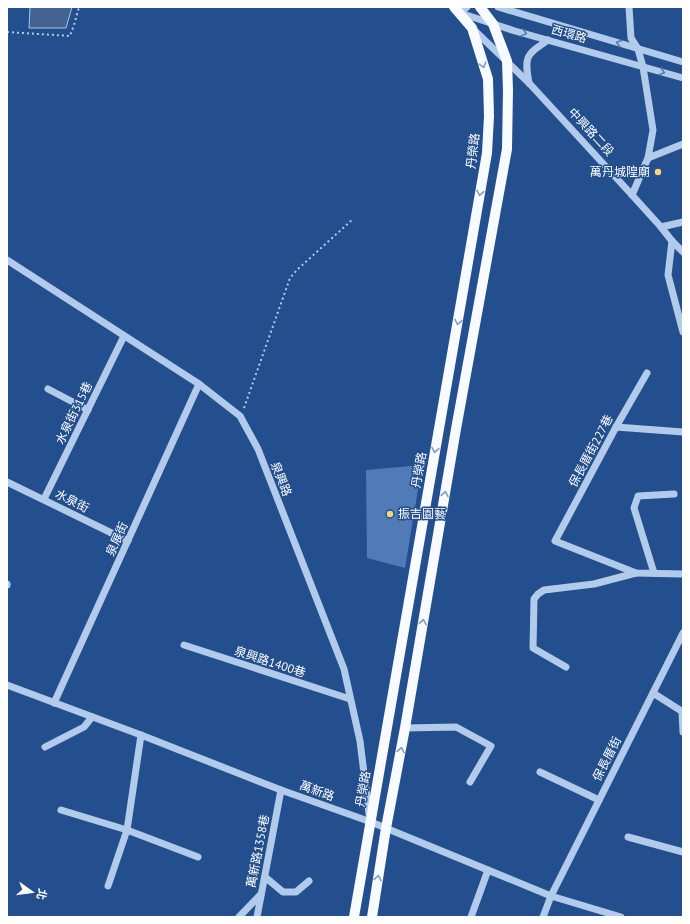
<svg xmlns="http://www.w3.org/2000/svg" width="690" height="924" font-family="'PT Sans','Noto Sans TC',sans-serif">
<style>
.water{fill:#436390;stroke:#a6c5ec}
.building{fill:#507bb7}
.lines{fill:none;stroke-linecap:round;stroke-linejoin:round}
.path{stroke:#b2cbeb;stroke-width:2;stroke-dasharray:2 3;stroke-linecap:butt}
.minor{stroke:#b2cbeb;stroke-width:7}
.major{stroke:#f7faff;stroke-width:10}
.oneway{stroke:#557aaf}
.oneway2{stroke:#829cc1}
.poi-dot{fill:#f7d475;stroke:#234f8e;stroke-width:1.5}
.labels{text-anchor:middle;stroke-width:3;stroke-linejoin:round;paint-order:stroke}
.street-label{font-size:12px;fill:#fff;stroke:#234f8e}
.poi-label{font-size:12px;fill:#fff;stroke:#234f8e;text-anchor:end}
</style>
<rect width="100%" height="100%" fill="#234f8e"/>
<polygon class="water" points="30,7 72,7 66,28 29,28"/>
<polygon class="building" points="422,465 405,568 367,558 366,470"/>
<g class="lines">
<g class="path">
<polyline points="7,32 70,36 74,25 79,7"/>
<polyline points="244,408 290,278 298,269 353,219"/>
</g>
<g class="minor">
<polyline points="498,7 683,62"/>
<polyline points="629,7 631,38 638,49 643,67 653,130 648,158"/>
<polyline points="460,13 515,31 683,78"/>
<polyline points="460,13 467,7"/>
<polyline points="472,28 529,83 632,195 661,227 672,241 683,252"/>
<path d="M529,83C524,56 526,55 548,40"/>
<polyline points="632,195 648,158 683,144"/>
<polyline points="661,227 683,222"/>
<polyline points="672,241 668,275 683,332"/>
<polyline points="7,260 199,384 240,416 258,449 344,669 360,741 369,814"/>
<polyline points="647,373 616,427 555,541 636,573 683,574"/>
<polyline points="48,389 88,410"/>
<polyline points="616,427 683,432"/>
<polyline points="7,482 128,541"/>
<polyline points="44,499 124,336"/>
<polyline points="654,573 634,508 638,496 674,494"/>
<polyline points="7,584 7,585"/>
<polyline points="184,645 350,699"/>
<polyline points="566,667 533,648 534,599 538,594 544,590 594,584 636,573"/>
<polyline points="7,685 141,735 281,790 371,822 551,896 621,917"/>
<polyline points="653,693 683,712"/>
<polyline points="54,703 199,384"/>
<polyline points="682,712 683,732"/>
<polyline points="405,728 456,727 491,746 470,782"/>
<polyline points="45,747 84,727 92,717"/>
<polyline points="540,772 599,800"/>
<polyline points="61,810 127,830 198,857"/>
<polyline points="628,837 683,852"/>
<polyline points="265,877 283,892 296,892 309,881"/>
<polyline points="108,886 127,830 141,735"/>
<polyline points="239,917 261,894"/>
<polyline points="257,917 281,790"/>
<polyline points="471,917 488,870"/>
<polyline points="543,917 551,896 683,633"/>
</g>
<g class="major">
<polyline points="354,917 487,153 489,116 488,79 472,28 454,7"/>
<polyline points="372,917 386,828 405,728 456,429 507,149 508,90 507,61 493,24 480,7"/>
</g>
</g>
<defs><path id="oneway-chevron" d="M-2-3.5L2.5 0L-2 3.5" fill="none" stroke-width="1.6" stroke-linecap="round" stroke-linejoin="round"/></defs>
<g class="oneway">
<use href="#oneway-chevron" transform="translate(524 33) rotate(15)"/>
<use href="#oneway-chevron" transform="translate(619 43) rotate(-163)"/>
<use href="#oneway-chevron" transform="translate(662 72) rotate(16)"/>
</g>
<g class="oneway2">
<use href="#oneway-chevron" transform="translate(483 65) rotate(73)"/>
<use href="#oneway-chevron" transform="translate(480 193) rotate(100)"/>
<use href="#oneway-chevron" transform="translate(458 322) rotate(100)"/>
<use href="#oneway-chevron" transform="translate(435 450) rotate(100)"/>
<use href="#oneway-chevron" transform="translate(445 494) rotate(-80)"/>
<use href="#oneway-chevron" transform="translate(423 622) rotate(-80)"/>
<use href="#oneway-chevron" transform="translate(401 750) rotate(-79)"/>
<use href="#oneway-chevron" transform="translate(378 878) rotate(-81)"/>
</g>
<g class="poi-dot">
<circle cx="658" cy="172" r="4"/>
<circle cx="390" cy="514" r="4"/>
</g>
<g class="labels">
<g class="street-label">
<text transform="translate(569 34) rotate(16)" y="4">西環路</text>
<text transform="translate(591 132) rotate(47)" y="4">中興路二段</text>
<text transform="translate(473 151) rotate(-83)" y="4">丹榮路</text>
<text transform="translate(74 413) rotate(-64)" y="4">水泉街315巷</text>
<text transform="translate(591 451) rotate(-62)" y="4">保長厝街227巷</text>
<text transform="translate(419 470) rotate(-80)" y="4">丹榮路</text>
<text transform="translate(281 479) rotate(69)" y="4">泉興路</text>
<text transform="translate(72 501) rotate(27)" y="4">水泉街</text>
<text transform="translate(117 539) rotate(-66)" y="4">泉展街</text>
<text transform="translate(270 662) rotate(18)" y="4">泉興路1400巷</text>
<text transform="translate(607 759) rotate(-63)" y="4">保長厝街</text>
<text transform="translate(363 789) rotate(-80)" y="4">丹榮路</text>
<text transform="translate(317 791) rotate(20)" y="4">萬新路</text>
<text transform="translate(258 851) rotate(-79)" y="4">萬新路1358巷</text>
</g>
<g class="poi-label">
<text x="650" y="176">萬丹城隍廟</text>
<text x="398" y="518" text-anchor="start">振吉園藝</text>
</g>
</g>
<rect width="690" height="924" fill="none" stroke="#ffffff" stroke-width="16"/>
<g transform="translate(32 892) rotate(104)" stroke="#234f8e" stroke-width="3" paint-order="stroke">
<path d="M0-3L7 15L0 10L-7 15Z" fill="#ffffff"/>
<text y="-6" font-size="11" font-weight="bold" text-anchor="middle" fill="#ffffff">北</text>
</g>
</svg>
